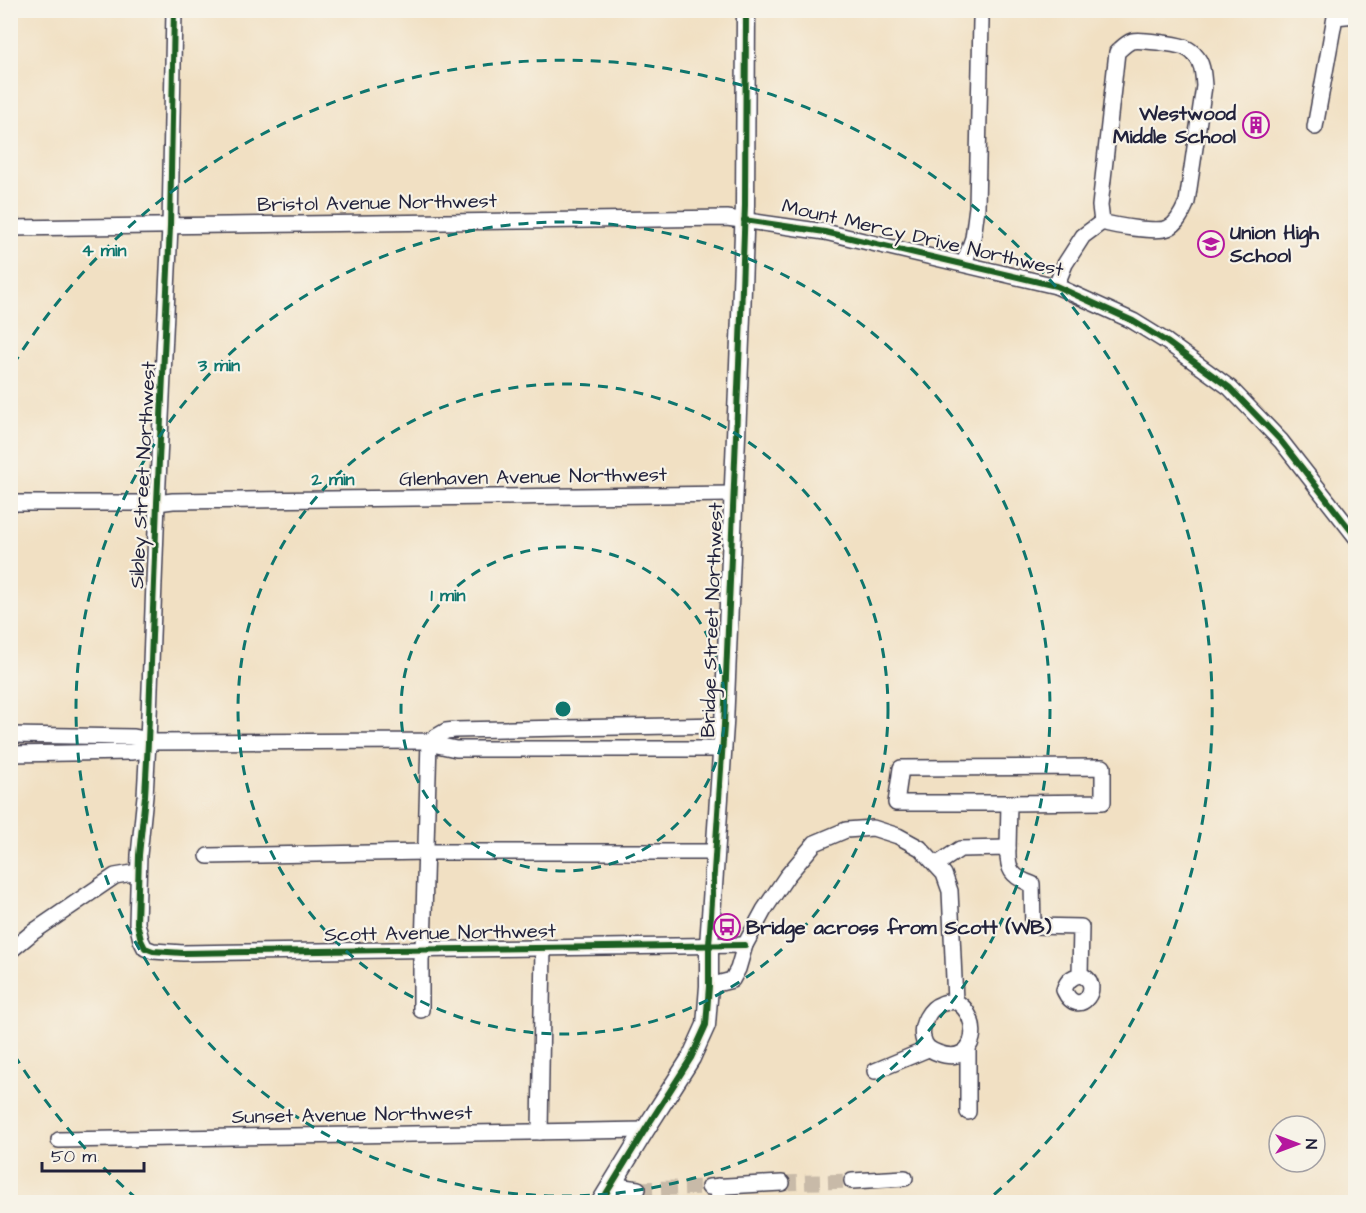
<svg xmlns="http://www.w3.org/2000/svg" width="1366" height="1213" font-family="'Architects Daughter',sans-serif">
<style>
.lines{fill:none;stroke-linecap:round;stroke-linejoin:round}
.minor-tunnel{stroke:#c8baa8;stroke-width:15;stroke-dasharray:15 8;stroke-linecap:butt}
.minor-casing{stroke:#413e4f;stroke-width:18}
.major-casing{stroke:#413e4f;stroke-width:21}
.minor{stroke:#fff;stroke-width:15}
.major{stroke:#fff;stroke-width:18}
.cycleway-casing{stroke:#f7f3e8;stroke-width:10}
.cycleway{stroke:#1b5e20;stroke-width:6}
.ring{fill:none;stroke:#0f766e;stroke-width:3;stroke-dasharray:10 8}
.labels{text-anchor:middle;stroke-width:4.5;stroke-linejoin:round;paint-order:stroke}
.poi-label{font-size:20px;font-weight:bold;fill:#22223b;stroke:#f7f3e8;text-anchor:start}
.street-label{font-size:20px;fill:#22223b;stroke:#f7f3e8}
.centre{fill:#0f766e;stroke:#f7f3e8;stroke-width:3}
.ring-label{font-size:18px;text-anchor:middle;font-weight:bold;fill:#0f766e;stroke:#f7f3e8;stroke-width:4.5;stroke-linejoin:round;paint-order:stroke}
</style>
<rect width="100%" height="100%" fill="#f7f3e8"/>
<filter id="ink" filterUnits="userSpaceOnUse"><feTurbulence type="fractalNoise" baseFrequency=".0167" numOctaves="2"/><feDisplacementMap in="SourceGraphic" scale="12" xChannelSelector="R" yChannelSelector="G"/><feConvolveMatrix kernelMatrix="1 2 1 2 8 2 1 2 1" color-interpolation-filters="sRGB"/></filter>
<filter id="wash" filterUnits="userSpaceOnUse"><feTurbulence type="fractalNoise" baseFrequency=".008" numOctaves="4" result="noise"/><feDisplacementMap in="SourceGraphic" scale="24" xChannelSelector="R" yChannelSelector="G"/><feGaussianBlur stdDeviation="1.35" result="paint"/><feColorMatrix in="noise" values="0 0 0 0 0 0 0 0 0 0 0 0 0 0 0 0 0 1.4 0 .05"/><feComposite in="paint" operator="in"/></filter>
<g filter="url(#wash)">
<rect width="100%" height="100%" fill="#f1e0c3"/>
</g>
<g filter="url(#ink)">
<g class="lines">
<g class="minor-tunnel">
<polyline points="782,1183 852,1181"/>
<polyline points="638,1189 709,1187"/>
</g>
<defs>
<g id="minor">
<polyline points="174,10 170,227 157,503 148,742 145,796 139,855 137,923 141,940 145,948 153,951 183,953 745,945"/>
<polyline points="1315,127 1335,17 1356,15"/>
<polyline points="10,228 727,218 825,232 1056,286 1133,321 1167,342 1230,388 1281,441 1356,537"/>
<polyline points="964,264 973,238 977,207 981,20"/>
<path d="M1056,286L1065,264L1083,236L1102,222L1100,206L1117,52C1122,48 1126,43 1132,41C1140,39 1175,44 1184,47C1188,49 1192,51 1195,55C1203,63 1203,75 1204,86L1187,202C1183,211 1178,224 1168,228C1157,233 1115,226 1102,222"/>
<polyline points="10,503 157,503 173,501 733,494"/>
<polyline points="10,735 134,737 144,739 148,742"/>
<polyline points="429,741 437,745 456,749 722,749"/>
<polyline points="10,754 131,752 139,751 148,742 429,741 446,731 455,730 724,725"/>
<polyline points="1008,848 1009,803 1103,802 1103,767 901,768 896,803 1009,803"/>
<polyline points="208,856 426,852 715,852"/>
<path d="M936,865L960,849L1008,848C1007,869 1011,877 1032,884L1033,926L1081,927L1080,975C1106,982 1079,1023 1064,990C1067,981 1071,977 1080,975"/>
<polyline points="10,951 33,932 115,876 138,872"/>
<path d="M709,986L732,980L738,969L745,945L764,910L787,876L815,843L846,830L873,828L898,836L920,848L944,874L950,891L955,1001C983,1016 978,1068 938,1053C930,1050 925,1047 923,1038C920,1025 929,1008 941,1004C945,1002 950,1002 955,1001"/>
<polyline points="421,1010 421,959 423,949 429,741"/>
<polyline points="875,1071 928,1049"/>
<polyline points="968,1112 968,1049"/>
<polyline points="540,1132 543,947"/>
<polyline points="59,1140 645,1130"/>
<polyline points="614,1181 624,1187 638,1189"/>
<polyline points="852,1181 905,1178"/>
<polyline points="718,1186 719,1202"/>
<polyline points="709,1187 782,1183"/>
</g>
<polyline id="major" points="601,1202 645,1130 691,1058 706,1025 709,986 709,945 724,725 741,316 745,205 746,10"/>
</defs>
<use href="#minor" class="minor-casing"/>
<use href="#major" class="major-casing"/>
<use href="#minor" class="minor"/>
<use href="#major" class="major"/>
<defs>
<g id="cycleway">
<polyline points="174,10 170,227 157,503 148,742 145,796 139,855 137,923 141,940 145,948 153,951 183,953 745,945"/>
<polyline points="744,220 825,232 1056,286 1133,321 1167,342 1230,388 1281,441 1356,537"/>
<polyline points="601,1202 645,1130 691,1058 706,1025 709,986 709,945 724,725 741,316 745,205 746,10"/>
</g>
</defs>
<use href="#cycleway" class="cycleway-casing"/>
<use href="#cycleway" class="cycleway"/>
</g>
</g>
<g class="ring">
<circle cx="563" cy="709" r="162"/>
<circle cx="563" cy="709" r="325"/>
<circle cx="563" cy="709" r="487"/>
<path d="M137 1199A649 649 0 0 1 13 1053M13 365A649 649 0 1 1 989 1199"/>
</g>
<defs>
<symbol id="building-ring" viewBox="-11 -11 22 22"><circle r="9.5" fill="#f7f3e8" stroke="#b5179e" stroke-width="1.5"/><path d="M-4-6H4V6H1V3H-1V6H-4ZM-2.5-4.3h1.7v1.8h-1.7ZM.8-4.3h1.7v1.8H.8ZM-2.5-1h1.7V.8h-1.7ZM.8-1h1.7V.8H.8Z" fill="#b5179e"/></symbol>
<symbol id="school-ring" viewBox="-11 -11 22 22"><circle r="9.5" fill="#f7f3e8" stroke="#b5179e" stroke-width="1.5"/><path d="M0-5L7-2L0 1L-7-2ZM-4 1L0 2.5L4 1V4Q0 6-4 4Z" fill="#b5179e"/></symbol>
<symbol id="bus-ring" viewBox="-11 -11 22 22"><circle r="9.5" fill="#f7f3e8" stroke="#b5179e" stroke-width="1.5"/><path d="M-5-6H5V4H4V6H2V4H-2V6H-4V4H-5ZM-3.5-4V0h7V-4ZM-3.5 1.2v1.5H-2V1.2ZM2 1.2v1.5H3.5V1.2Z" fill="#b5179e"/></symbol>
</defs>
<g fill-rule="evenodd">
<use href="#building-ring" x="1241" y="110" width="30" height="30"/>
<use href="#school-ring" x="1196" y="229" width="30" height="30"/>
<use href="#bus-ring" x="712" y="912" width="30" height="30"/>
</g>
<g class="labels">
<g class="poi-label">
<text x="1236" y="120" text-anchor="end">Westwood<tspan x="1236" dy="23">Middle School</tspan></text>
<text x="1230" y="239">Union High<tspan x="1230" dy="23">School</tspan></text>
<text x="746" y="934">Bridge across from Scott (WB)</text>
</g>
<g class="street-label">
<text transform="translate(377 202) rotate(-1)" y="7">Bristol Avenue Northwest</text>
<text transform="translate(923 237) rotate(13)" y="7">Mount Mercy Drive Northwest</text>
<text transform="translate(142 475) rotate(-87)" y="7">Sibley Street Northwest</text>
<text transform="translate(533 476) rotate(-1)" y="7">Glenhaven Avenue Northwest</text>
<text transform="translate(711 620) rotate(-88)" y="7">Bridge Street Northwest</text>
<text transform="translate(440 932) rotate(-1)" y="7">Scott Avenue Northwest</text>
<text transform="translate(352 1114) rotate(-1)" y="7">Sunset Avenue Northwest</text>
</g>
</g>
<circle cx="563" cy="709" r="9" class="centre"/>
<g class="ring-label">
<text x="104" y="256">4 min</text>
<text x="219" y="371">3 min</text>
<text x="333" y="485">2 min</text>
<text x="448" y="601">1 min</text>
</g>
<rect width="1366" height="1213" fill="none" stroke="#f7f3e8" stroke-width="36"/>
<g transform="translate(1297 1144) rotate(90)"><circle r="28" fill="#f7f3e8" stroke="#a29fa3" stroke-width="1.5"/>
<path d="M0-4.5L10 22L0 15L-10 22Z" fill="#b5179e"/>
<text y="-9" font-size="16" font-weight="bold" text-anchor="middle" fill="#22223b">N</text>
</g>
<path d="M42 1162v9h102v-9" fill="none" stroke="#22223b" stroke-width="3"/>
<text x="51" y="1162" font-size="18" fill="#22223b" stroke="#f7f3e8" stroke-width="4.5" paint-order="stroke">50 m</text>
</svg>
